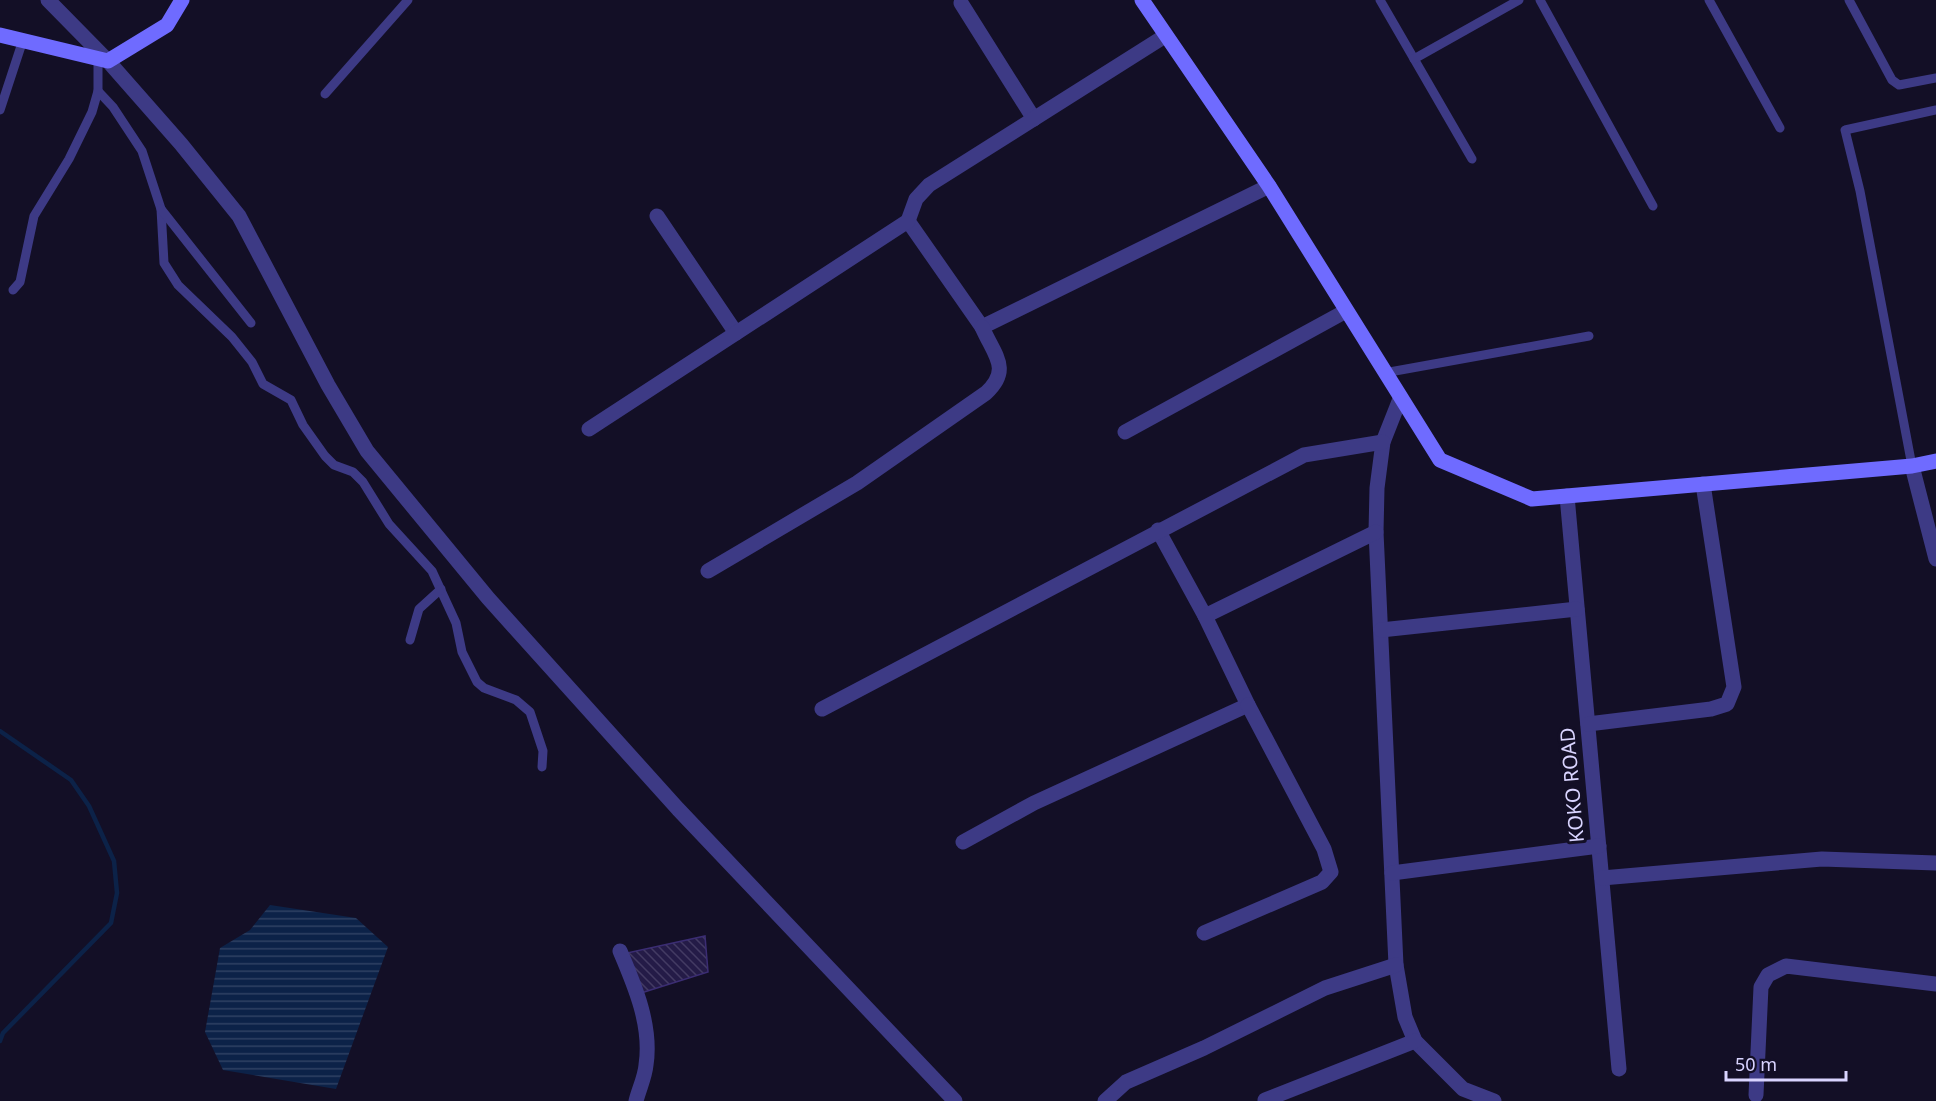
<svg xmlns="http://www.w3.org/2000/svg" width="1936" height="1101" font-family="'Noto Sans',sans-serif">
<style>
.water{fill:url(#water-rules)}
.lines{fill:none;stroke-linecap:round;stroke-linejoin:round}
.stream{stroke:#0c2248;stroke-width:4.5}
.building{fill:url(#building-back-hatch);stroke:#3b2d73;stroke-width:1.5}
.service{stroke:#3d3a85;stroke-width:9}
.minor{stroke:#3d3a85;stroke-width:15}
.tertiary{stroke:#3d3a85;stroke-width:15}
.secondary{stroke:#6f6bff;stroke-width:15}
.labels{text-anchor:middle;stroke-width:6;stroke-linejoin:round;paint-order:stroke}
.street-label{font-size:20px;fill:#d9d4ff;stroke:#130f26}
</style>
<defs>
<pattern id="water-rules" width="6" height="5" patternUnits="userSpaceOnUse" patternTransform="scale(1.5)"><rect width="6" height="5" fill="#0c2248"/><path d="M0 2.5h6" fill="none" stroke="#2f4163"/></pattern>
<pattern id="building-back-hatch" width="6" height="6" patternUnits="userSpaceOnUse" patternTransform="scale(1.5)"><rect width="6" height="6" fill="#241b47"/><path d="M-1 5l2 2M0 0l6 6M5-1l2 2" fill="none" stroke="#433b63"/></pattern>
</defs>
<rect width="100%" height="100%" fill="#130f26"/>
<polygon class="water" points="270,905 356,918 388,947 336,1089 223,1070 205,1032 220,948 250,930"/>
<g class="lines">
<polyline class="stream" points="0,731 71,780 89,806 114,861 117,893 111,923 3,1033 0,1041"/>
</g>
<polygon class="building" points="705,936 708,972 641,993 627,953"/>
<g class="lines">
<g class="service">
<polyline points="1380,0 1472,159"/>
<polyline points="1540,0 1653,206"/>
<polyline points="1709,0 1780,128"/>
<polyline points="1849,0 1892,80 1899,85 1936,78"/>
<polyline points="1414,59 1519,0"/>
<polyline points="98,91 113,107 142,151 161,209 164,263 178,285 232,337 252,362 263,384 291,400 303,425 325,456 334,465 353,472 363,482 389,524 432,571 456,623 462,652 477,682 484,688 516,700 530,712 543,751 542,767"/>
<polyline points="325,94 408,0"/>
<polyline points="0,110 23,40"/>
<polyline points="161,209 251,323"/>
<polyline points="13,290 20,282 34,216 69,159 92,112 98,91 98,59"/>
<polyline points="1384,373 1589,336"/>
<polyline points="1912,466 1860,191 1845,130 1936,110"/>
<polyline points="410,640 419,609 441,589"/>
</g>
<g class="minor">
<polyline points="961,3 1034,119"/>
<polyline points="657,216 736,333"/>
<polyline points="908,221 982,327 1269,186"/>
<polyline points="1400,399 1383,442 1377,488 1376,532 1396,965 1405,1017 1415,1041 1463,1089 1494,1101"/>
<polyline points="589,429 908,221 916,199 929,185 1165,36"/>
<polyline points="1125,432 1346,311"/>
<polyline points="1912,466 1936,559"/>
<polyline points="1567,496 1619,1069"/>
<polyline points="1158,530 1205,616"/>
<path d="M708,571L857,483L986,393C1012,369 994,355 982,327"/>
<polyline points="1381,630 1577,609"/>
<polyline points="822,709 1304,455 1383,442"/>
<polyline points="1588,724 1711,709 1727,704 1734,687 1703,484"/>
<polyline points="963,842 1034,803 1248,705 1205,616 1376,532"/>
<polyline points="1392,873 1599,846"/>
<polyline points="1602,878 1822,859 1936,863"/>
<polyline points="1204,933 1322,882 1331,872 1324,849 1248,705"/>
<path d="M620,951C635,986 652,1026 646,1065C645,1077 639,1089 636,1101"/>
<polyline points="1756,1095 1761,987 1768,975 1786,966 1936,984"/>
<polyline points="1265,1100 1415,1041"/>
<polyline points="1105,1101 1126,1082 1204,1048 1325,988 1396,965"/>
</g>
<polyline class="tertiary" points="48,0 108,61 181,144 239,216 328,385 367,451 488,598 678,809 955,1101"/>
<g class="secondary">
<polyline points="1142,0 1269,186 1440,460 1532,499 1912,466 1936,461"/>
<polyline points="0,35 108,61 167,25 182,0"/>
</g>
</g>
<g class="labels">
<g class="street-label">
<text transform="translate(1572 785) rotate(-95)" y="7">KOKO ROAD</text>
</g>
</g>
<path d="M1726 1071v9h120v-9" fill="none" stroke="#d9d4ff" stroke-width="3"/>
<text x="1735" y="1071" font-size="18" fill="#d9d4ff" stroke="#130f26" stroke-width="4.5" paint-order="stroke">50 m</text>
</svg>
